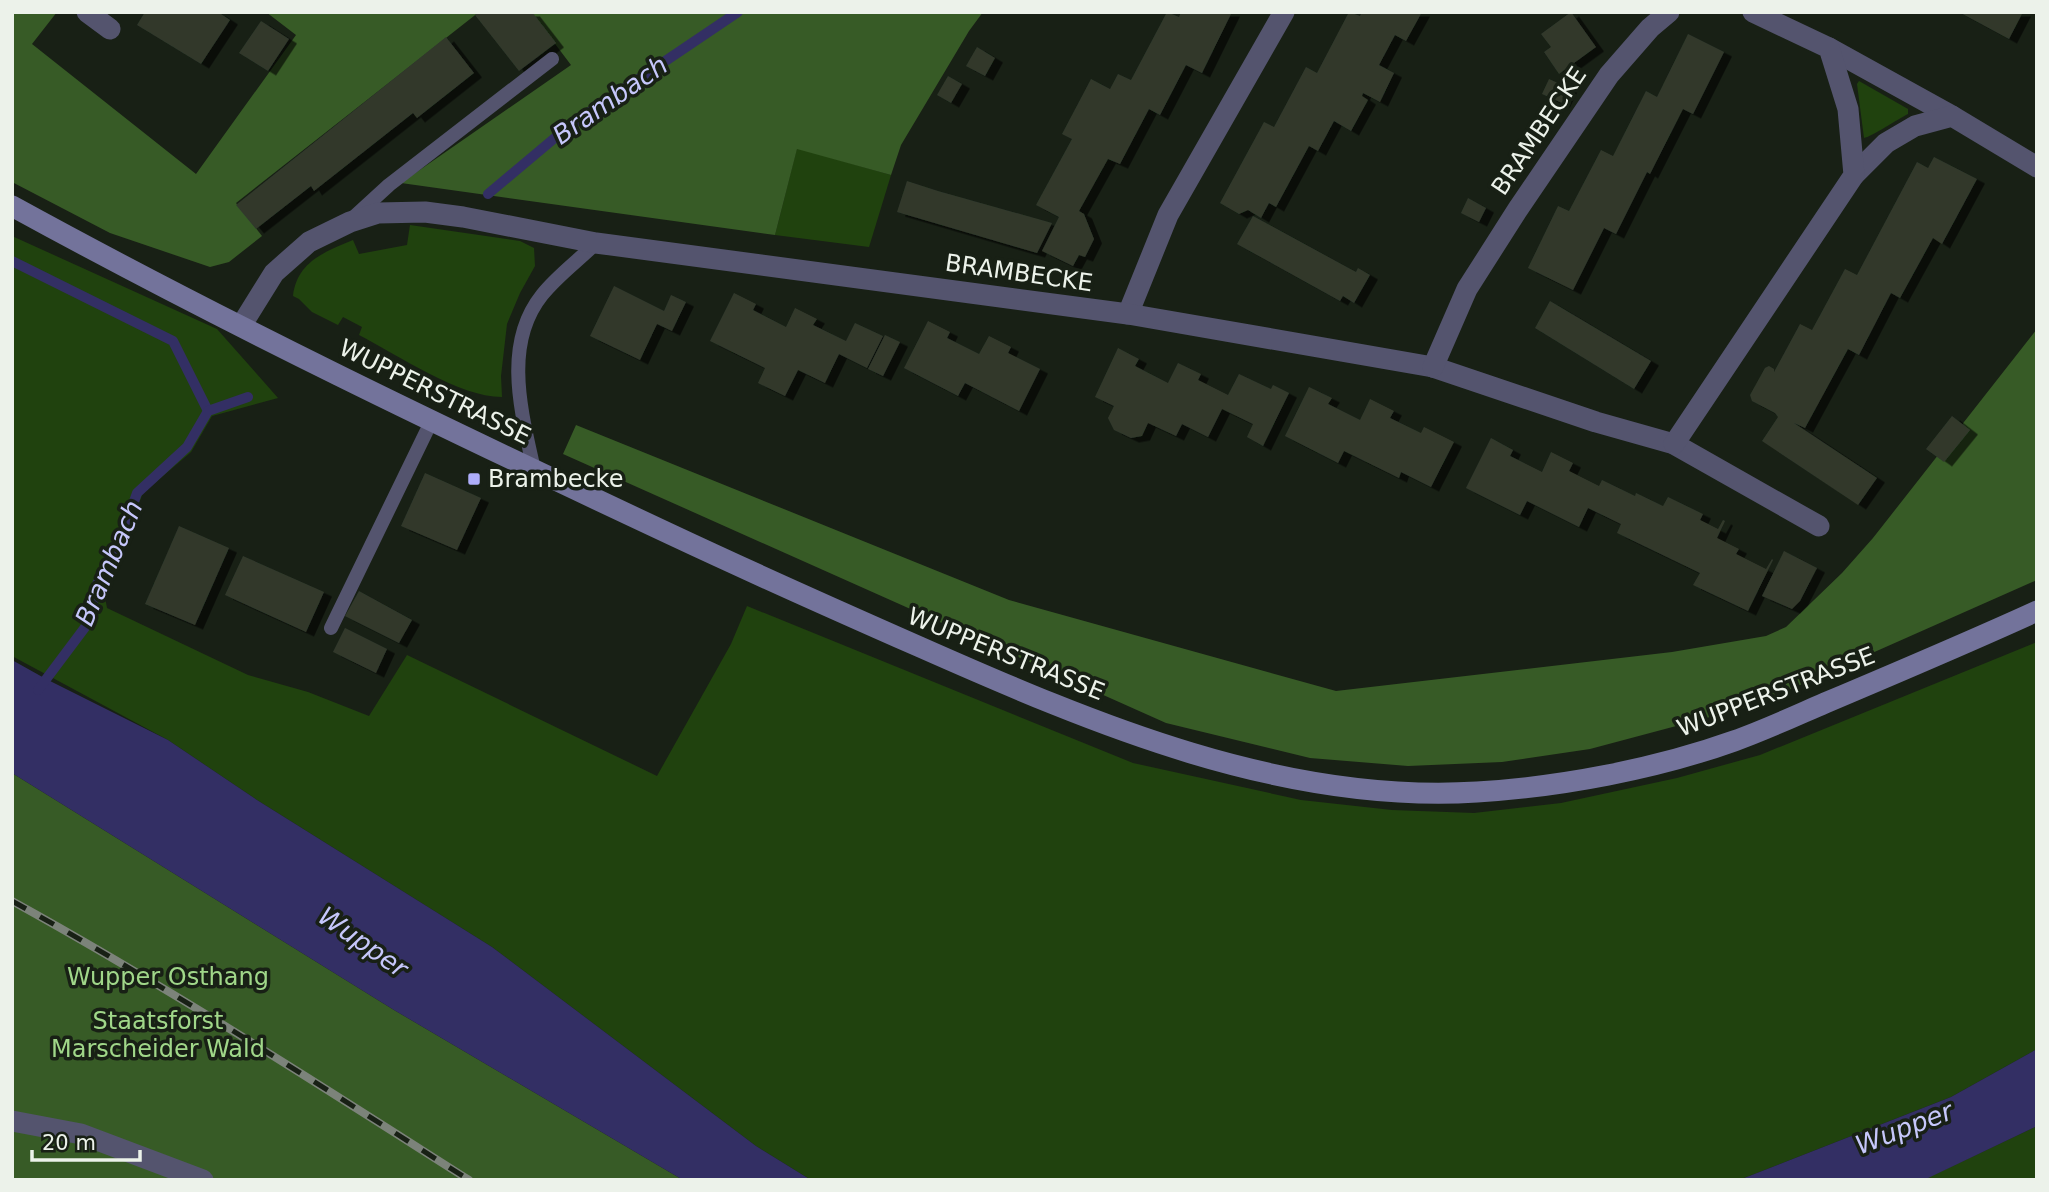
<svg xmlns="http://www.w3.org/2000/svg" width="2049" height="1192" font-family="'DejaVu Sans',sans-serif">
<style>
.green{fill:#20420e}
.forest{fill:#375b26}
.water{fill:#332f64}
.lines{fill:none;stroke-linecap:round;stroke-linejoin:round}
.stream{stroke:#332f64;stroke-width:10}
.building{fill:#30392c;filter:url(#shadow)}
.lane{stroke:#54546e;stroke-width:14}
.street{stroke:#54546e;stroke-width:21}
.secondary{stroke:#73739b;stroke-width:21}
.rail-casing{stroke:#7c837a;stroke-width:8}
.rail{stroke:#182015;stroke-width:5;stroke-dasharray:16;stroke-linecap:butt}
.poi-dot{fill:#aeaefa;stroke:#182015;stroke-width:2.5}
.labels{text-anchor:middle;stroke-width:7;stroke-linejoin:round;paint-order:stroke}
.street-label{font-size:24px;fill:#ecf2ea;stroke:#182015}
.poi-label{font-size:24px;fill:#ecf2ea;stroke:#182015;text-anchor:start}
.park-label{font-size:24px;fill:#a0d789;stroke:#182015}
.water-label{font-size:26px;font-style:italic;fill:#c6c7fb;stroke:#182015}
</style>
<defs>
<filter id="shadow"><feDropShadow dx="8" dy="4.5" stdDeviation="0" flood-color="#0009"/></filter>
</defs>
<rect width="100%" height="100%" fill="#182015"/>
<g class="green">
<path d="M1859,81L1908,109V114C1898,119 1871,137 1864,138L1857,84Z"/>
<polygon points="797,148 891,175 869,247 775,235"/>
<path d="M410,225L520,241L534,248L535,266L520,293L507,324L501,376L502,397C459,397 398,355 359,335L362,327L343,317L338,325L312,312L299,299L293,296C297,262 324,252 353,240L359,254L407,245Z"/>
<polygon points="12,236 217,329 278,398 212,416 191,452 143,493 104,592 107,608 248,675 308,692 369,716 407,655 657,776 731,644 747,606 1133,763 1301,800 1392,810 1474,813 1561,803 1677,778 1760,755 2037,642 2037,1049 1951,1097 1739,1180 811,1180 756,1146 492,947 257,800 168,740 12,656"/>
<polygon points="2037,1126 2037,1180 1923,1180"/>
</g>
<g class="forest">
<polygon points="12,12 57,12 32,44 196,174 296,35 266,12 479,12 236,203 262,236 229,262 210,267 110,233 12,182"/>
<polygon points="531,12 983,12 969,31 901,145 891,175 797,149 775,235 401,183 571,65"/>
<polygon points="2037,329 2037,580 1755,705 1590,749 1502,762 1408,766 1310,758 1166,723 563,454 576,425 1009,600 1336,691 1672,652 1766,636 1786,627 1842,573 1873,538"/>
<polygon points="12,773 394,1010 683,1180 12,1180"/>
</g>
<g class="water">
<polygon points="12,660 46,679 168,740 257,800 492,947 756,1146 811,1180 683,1180 394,1010 12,773"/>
<polygon points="2037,1049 2037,1126 1924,1180 1739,1180 1951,1097"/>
</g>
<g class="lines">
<g class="stream">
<polyline points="488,194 569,126 738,12"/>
<polyline points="12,261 173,341 208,411"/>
<polyline points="38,690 89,622 96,586 122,536 137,493 187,447 208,411 248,397"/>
</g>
</g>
<g class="building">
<polygon points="145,12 218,12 230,20 201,64 137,25"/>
<polygon points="479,12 532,12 556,43 519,71 475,15"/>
<polygon points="1167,12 1179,17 1181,12 1232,12 1202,73 1186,65 1160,115 1149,109 1120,164 1108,159 1079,211 1084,214 1094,239 1085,257 1079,255 1073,266 1042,251 1059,217 1036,205 1072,139 1062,134 1091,79 1110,89 1118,74 1131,80"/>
<polygon points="1349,12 1360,16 1362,12 1422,12 1406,41 1395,35 1379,65 1394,73 1380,102 1363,93 1362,96 1368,100 1351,131 1334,121 1318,151 1309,146 1276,207 1269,203 1261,218 1248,210 1239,214 1220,203 1264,122 1274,127 1306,67 1317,73"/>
<polygon points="1571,12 1596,47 1559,74 1544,52 1551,47 1541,34"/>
<polygon points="1959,12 2023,12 2009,39"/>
<polygon points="261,21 289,39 268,71 239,53"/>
<polygon points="1688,34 1724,52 1693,114 1683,109 1650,174 1647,172 1616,234 1604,228 1573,290 1528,268 1558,206 1569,211 1601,150 1613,156 1646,91 1657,97"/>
<polygon points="446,37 474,73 417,118 413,113 314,191 311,186 256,229 236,205"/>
<polygon points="977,47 995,58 985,76 966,66"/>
<polygon points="948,76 962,84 951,103 937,95"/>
<polygon points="1549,79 1569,88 1562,103 1542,94"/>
<polygon points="1934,157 1977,179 1942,244 1933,238 1900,298 1891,293 1859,355 1848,349 1805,428 1794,423 1877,478 1858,505 1762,441 1778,417 1775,413 1752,401 1750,395 1765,368 1769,366 1774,369 1774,372 1800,324 1812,330 1845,269 1857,275 1917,162 1928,168"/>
<polygon points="907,181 938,191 1052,223 1037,253 897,212"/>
<polygon points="1468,198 1486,208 1479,222 1461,213"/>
<polygon points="1253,216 1356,272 1358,268 1370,275 1354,303 1343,296 1340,301 1237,244"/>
<polygon points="614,286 664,311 671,295 686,302 672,331 657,324 640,360 590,336"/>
<polygon points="734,293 756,304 753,310 786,327 795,308 817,319 813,325 846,341 855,323 883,336 867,368 839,354 825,383 798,370 785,396 758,383 765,368 710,341"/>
<polygon points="1550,301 1651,361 1634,389 1535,328"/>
<polygon points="928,321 950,332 947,338 979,354 989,336 1011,347 1008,353 1040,369 1019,411 965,383 958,396 904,368"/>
<polygon points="885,335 900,342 883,376 868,369"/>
<polygon points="1118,348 1139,359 1135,366 1168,383 1178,363 1201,374 1198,380 1228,395 1239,374 1271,389 1273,385 1289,393 1263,446 1247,437 1253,424 1222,409 1208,437 1182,424 1176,436 1148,423 1142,436 1131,438 1114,430 1108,418 1114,406 1095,397"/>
<polygon points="1309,387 1332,398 1328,404 1360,420 1370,399 1394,411 1390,418 1421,433 1424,427 1454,442 1431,487 1401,472 1399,478 1344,451 1338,463 1285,436"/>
<polygon points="1952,416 1970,430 1944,462 1926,449"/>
<polygon points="1491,438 1513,450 1510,456 1542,472 1551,452 1573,463 1569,471 1599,486 1602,480 1635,496 1636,493 1663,506 1668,497 1703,514 1700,520 1718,529 1723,520 1725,521 1717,538 1739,549 1736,554 1766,569 1772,559 1773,560 1748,611 1693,585 1700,573 1617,533 1621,524 1588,508 1579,527 1527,501 1520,515 1466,488"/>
<polygon points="425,473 481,498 457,550 401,526"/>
<polygon points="179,526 229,548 195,625 145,604"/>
<polygon points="1784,551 1817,568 1800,601 1792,609 1762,596"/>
<polygon points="243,556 324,592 306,632 225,595"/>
<polygon points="359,591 412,620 399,643 345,616"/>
<polygon points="345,628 387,649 376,673 333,652"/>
</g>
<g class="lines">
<g class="lane">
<polyline points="353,218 389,185 552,59"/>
<path d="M534,470C522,414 502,345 542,295C557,276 579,260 596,243"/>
<polyline points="331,628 432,420"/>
</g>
<g class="street">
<polyline points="87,12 110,29"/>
<polyline points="1829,48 1952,116"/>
<polyline points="1854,175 1886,143 1915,126 1952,116 2037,167"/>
<polyline points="1128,314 1168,215 1284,12"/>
<polyline points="241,326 274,273 309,242 350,222 378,213 425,212 463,217 596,243 1128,314 1433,367 1596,422 1674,444 1819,526"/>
<polyline points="1433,367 1467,289 1518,209 1609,75 1650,28 1669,12"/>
<polyline points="1674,444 1854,175 1848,109 1829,48 1753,12"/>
<polyline points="12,1121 81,1134 203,1180"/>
</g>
<path class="secondary" d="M12,206C227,324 448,430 670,534C753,573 836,610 920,647C1094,724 1282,804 1477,792C1560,787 1656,769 1734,741C1765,730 1795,716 1825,703C1896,673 1967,643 2037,611"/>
<defs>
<path id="rail" d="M12,901C168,987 318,1084 469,1180"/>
</defs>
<use href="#rail" class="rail-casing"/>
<use href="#rail" class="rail"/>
</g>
<rect class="poi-dot" x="467" y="472" width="14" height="14" rx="3.5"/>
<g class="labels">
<g class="street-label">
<text transform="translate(1539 131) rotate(-56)" y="8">BRAMBECKE</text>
<text transform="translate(1019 273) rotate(8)" y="8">BRAMBECKE</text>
<text transform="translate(435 392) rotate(26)" y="8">WUPPERSTRASSE</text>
<text transform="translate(1006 654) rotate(22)" y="8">WUPPERSTRASSE</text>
<text transform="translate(1776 692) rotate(-21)" y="8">WUPPERSTRASSE</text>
</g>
<g class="poi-label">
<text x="488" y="487">Brambecke</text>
</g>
<g class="park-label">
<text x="168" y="985">Wupper Osthang</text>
<text x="158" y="1029">Staatsforst<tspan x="158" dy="28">Marscheider Wald</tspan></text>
</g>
<g class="water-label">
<text transform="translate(610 100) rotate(-35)" y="9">Brambach</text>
<text transform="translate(109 563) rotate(-67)" y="9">Brambach</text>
<text transform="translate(363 942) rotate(35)" y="9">Wupper</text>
<text transform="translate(1904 1128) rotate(-21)" y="9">Wupper</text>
</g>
</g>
<rect width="2049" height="1192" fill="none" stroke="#ecf2ea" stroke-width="28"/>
<path d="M32 1150v10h108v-10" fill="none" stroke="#ecf2ea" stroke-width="3.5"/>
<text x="42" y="1150" font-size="21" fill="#ecf2ea" stroke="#182015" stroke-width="5" paint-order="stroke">20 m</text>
</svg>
